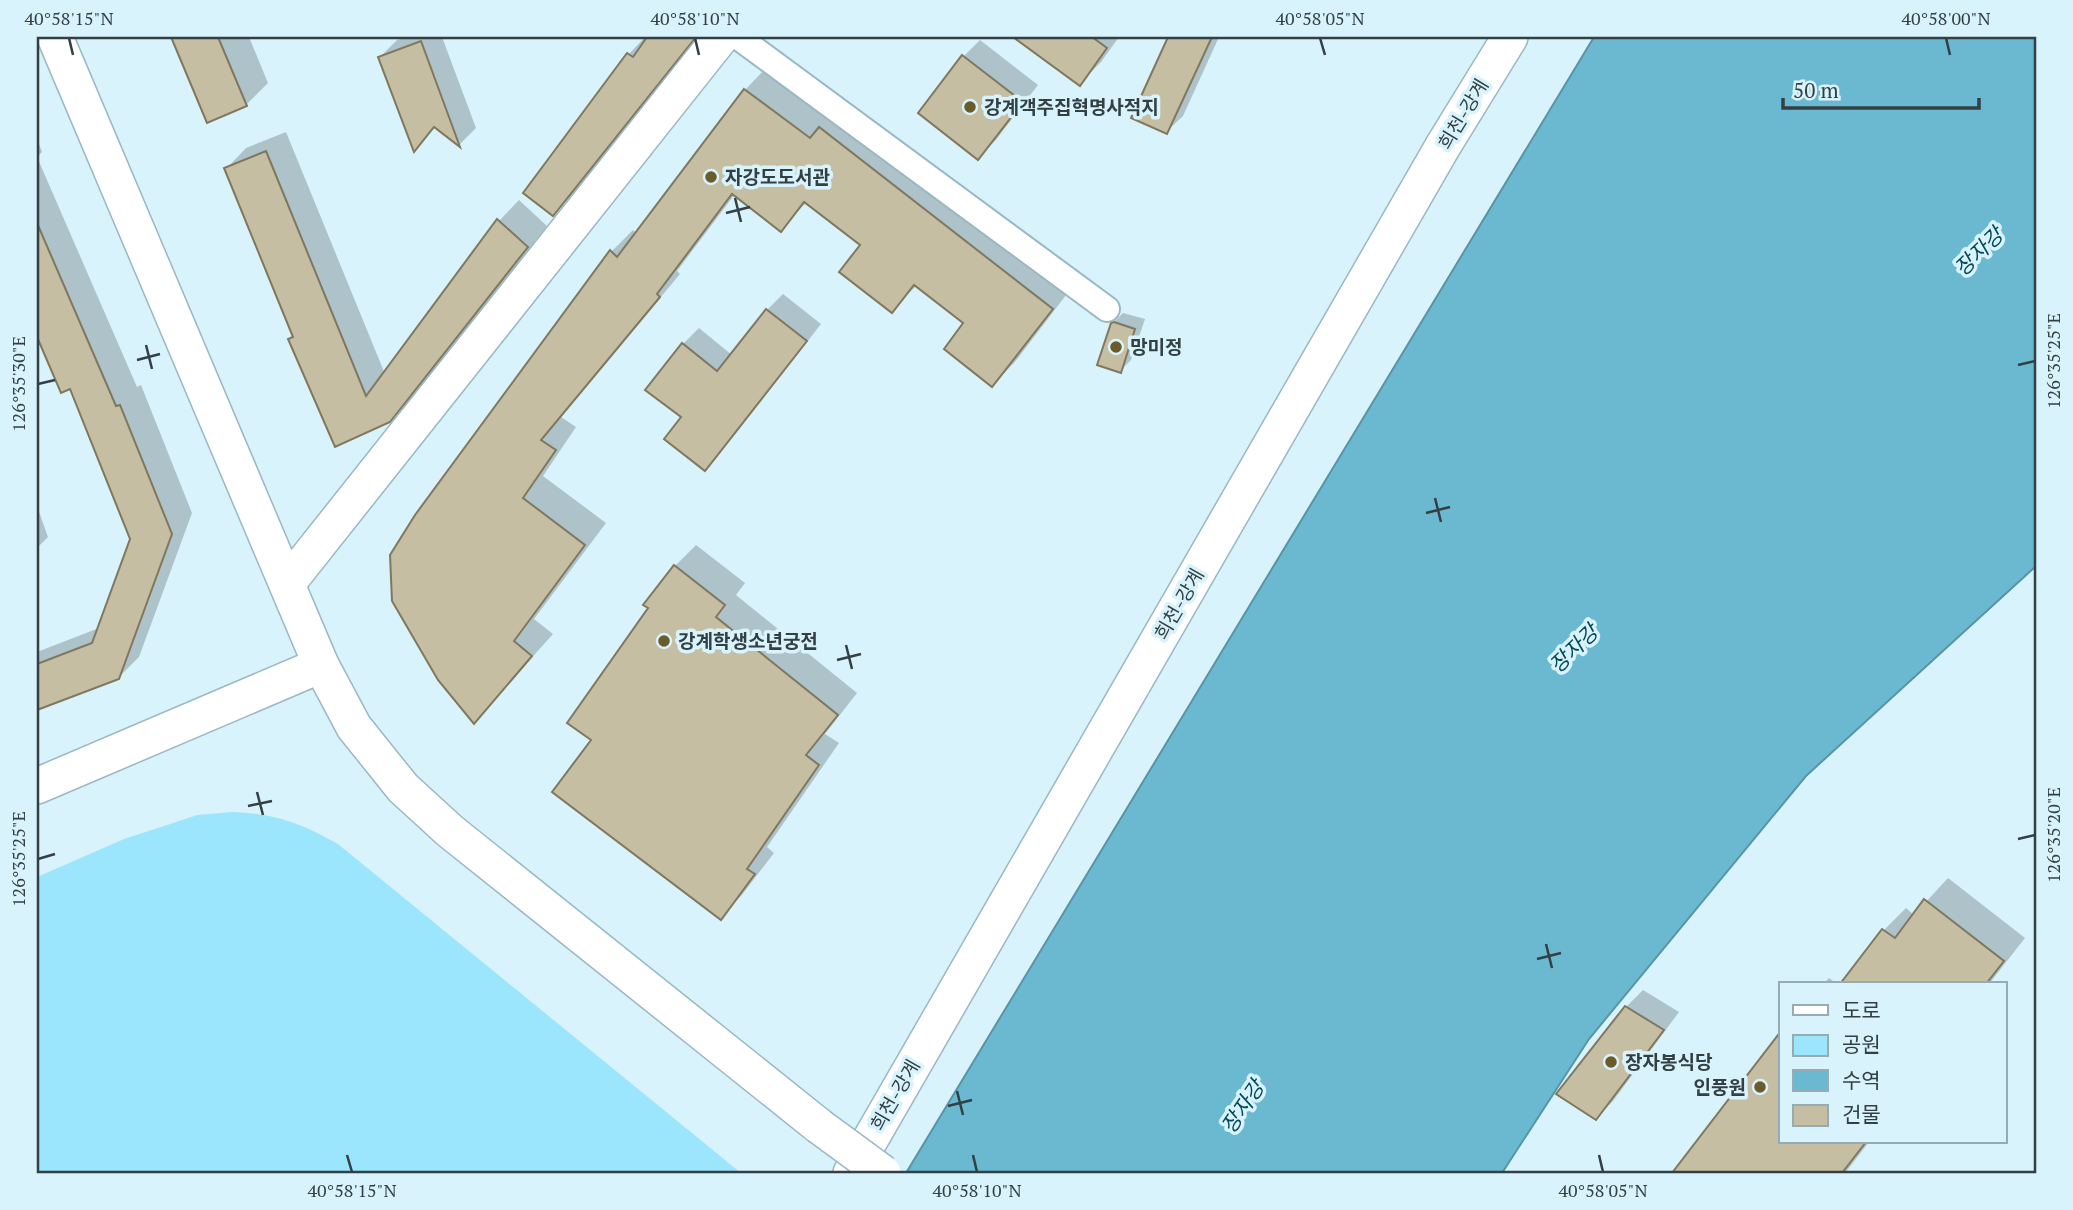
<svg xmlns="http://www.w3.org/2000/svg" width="2073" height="1210" font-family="'PT Serif','Noto Sans KR',serif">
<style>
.green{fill:#9ce6fd}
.water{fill:#6ab9d1;stroke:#5994a6;stroke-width:2}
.shadow{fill:#0003}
.building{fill:#c6bea3;stroke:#7f775e;stroke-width:2}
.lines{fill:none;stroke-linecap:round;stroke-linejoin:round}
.street-casing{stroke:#99b8c3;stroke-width:28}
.secondary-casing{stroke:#99b8c3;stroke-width:38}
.street{stroke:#fff;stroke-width:24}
.secondary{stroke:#fff;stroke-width:35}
.secondary-bridge-casing{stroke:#99b8c3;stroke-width:38;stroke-linecap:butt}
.secondary-bridge{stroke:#fff;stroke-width:35}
.ticks{fill:none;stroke:#323f43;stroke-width:2.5}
.poi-dot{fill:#6b5c29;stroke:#d9f3fc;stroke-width:2.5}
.labels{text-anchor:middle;stroke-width:7;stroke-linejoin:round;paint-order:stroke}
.poi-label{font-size:19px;font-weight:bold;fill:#323f43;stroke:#d9f3fc;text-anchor:start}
.street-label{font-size:19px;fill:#323f43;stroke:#d9f3fc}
.water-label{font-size:21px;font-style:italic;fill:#004a5b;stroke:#d9f3fc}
.neatline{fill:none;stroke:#323f43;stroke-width:2.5}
.ticks-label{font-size:18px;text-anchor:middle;fill:#323f43}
</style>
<rect width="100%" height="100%" fill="#d9f3fc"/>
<path class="green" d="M232,812C276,814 299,822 338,844L741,1173H37V877L124,839L167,825L197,815Z"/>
<polygon class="water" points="1594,37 2036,37 2036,566 1806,776 1589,1039 1502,1173 906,1173"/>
<g class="shadow">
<polygon points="173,37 249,37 268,83 246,105 208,121"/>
<polygon points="407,37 442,37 476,128 460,144 436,126 415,149 380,57 397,40"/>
<polygon points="645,37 648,39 649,37 698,37 570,197 553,213 525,193 629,54"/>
<polygon points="1016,37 1119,37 1101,62 1080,83"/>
<polygon points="1170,37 1219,37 1183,116 1166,132 1133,117"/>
<polygon points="980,40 1038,85 995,141 978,157 964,56"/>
<polygon points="766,68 1073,286 1014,363 992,385 966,323 917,285 891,311 862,245 807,202 780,229 735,194 677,271 680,274 561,417 576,427 543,476 606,523 534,619 553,634 475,721 439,679 611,252 633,230 637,234 745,90"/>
<polygon points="286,132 385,374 499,221 519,200 547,226 410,400 389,421 294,336 226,169 246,148"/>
<polygon points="37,139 42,152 37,157 137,387 141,385 192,513 139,657 118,678 37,708 37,652 99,628 132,539 70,387 62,391 37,333"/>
<polygon points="783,294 821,324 720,453 705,469 683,417 683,344 699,328 732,355 767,310"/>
<polygon points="1123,313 1145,319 1131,360 1120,371 1112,324"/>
<polygon points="37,506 48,537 37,548"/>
<polygon points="696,545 745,583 736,595 857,693 825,734 839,743 767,847 774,853 741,896 720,917 594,739 650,608 675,566"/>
<polygon points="1948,878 2025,938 1989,984 1857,984 1847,977 1884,930 1906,908 1914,915"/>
<polygon points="1829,978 1837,984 1823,984"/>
<polygon points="1643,990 1679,1012 1613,1101 1596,1118 1626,1007"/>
<polygon points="1781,1034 1781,1142 1869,1142 1845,1173 1674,1173"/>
</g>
<g class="building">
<polygon points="171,37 218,37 247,106 207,123"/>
<polygon points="647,37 696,37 553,216 523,193 627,53 633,57"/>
<polygon points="1013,37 1092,37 1107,48 1080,86"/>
<polygon points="1168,37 1212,37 1167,134 1131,118"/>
<polygon points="421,41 460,147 434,127 414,152 378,57"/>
<polygon points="962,55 1023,102 978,160 918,113"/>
<polygon points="744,89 810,138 819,127 1053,309 992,387 944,349 963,323 914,285 892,313 839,272 860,245 804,202 781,232 732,194 657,294 660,297 541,440 556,450 523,498 585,545 514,641 532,656 474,724 438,680 392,601 390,555 415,515 610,250 617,257"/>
<polygon points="266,151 366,396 497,219 528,247 390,422 335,447 288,339 293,337 224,168"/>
<polygon points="37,223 116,406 120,405 172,534 119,679 37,710 37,664 92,643 130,539 70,389 61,393 37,337"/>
<polygon points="766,309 807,341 705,471 664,439 681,417 645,390 682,343 717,371"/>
<polygon points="1114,322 1135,329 1121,373 1097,365 1111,323"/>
<polygon points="674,565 725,605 716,617 838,715 806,755 819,765 747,869 755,874 721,920 552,792 591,740 567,723 648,608 643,605"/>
<polygon points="1924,899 2004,961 1986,984 1840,984 1882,929 1895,938"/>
<polygon points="1625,1006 1664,1030 1596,1120 1556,1094"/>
<polygon points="1781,1031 1781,1142 1866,1142 1842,1173 1672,1173"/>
</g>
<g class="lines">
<defs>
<polyline id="street" points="738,37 1107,309"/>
<g id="secondary">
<polyline points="55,37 321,665 354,727 403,788 450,831 819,1126"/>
<polyline points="287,584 721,37"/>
<polyline points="37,786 321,665"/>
<polyline points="851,1173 1443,146 1510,37"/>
</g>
</defs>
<use href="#street" class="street-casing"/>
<use href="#secondary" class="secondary-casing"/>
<use href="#street" class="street"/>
<use href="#secondary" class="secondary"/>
<defs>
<polyline id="secondary-bridge" points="819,1126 883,1173"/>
</defs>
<use href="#secondary-bridge" class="secondary-bridge-casing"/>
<use href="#secondary-bridge" class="secondary-bridge"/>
</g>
<path class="ticks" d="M69,38L73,55M695,38L699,55M1320,38L1325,55M1946,38L1950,55M735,198L741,222M726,213L750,207M146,345L152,369M137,360L160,354M2018,365L2035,361M38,384L55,380M1435,498L1441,522M1426,513L1450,507M846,645L852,669M837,660L861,654M257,792L263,815M248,806L272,801M2018,839L2035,835M38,859L55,854M1546,944L1552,968M1537,959L1561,953M957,1091L963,1115M948,1106L972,1100M347,1155L352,1172M973,1155L977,1172M1599,1155L1603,1172"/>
<g class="poi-dot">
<circle cx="970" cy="107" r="7"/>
<circle cx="711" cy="177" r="7"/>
<circle cx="1116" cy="347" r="7"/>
<circle cx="664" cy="641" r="7"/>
<circle cx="1611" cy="1062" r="7"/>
<circle cx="1760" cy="1087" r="7"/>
</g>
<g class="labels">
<g class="poi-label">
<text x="984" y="114">강계객주집혁명사적지</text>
<text x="725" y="184">자강도도서관</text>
<text x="1130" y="354">망미정</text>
<text x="678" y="648">강계학생소년궁전</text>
<text x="1625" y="1069">장자봉식당</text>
<text x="1746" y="1094" text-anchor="end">인풍원</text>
</g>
<g class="street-label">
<text transform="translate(1463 114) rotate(-59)" y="7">희천-강계</text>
<text transform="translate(1179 604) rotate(-60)" y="7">희천-강계</text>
<text transform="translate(895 1095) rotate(-60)" y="7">희천-강계</text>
</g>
<g class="water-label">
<text transform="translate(1979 252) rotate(-44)" y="7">장자강</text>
<text transform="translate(1574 649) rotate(-44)" y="7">장자강</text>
<text transform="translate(1243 1107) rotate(-56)" y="7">장자강</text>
</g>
</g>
<rect width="2073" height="1210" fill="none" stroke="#d9f3fc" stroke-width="77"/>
<rect x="1779" y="982" width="228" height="161" fill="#d9f3fc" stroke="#96abb2" stroke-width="2"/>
<rect x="1793" y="1005" width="35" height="10" fill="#ffffff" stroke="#96abb2" stroke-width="2"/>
<text x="1842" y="1018" font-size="21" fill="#323f43">도로</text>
<rect x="1793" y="1035" width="35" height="21" fill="#9ce6fd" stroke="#96abb2" stroke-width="2"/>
<text x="1842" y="1052" font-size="21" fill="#323f43">공원</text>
<rect x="1793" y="1070" width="35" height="21" fill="#6ab9d1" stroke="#96abb2" stroke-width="2"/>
<text x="1842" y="1088" font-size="21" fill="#323f43">수역</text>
<rect x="1793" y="1105" width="35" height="21" fill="#c6bea3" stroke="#96abb2" stroke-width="2"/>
<text x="1842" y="1122" font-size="21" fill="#323f43">건물</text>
<path d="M1783 98v10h196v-10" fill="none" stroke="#323f43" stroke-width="3.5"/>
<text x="1793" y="98" font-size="21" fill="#323f43" stroke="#d9f3fc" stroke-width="5" paint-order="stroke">50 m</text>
<rect x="38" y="38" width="1997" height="1134" class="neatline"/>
<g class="ticks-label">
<text x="69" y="25">40°58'15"N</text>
<text x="695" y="25">40°58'10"N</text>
<text x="1320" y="25">40°58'05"N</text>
<text x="1946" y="25">40°58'00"N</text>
<text transform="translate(2054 361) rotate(-90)" y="6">126°35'25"E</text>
<text transform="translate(19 384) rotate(-90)" y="6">126°35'30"E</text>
<text transform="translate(2054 835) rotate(-90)" y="6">126°35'20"E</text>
<text transform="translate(19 859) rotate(-90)" y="6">126°35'25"E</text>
<text x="352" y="1197">40°58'15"N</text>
<text x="977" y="1197">40°58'10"N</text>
<text x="1603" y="1197">40°58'05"N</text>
</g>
</svg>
